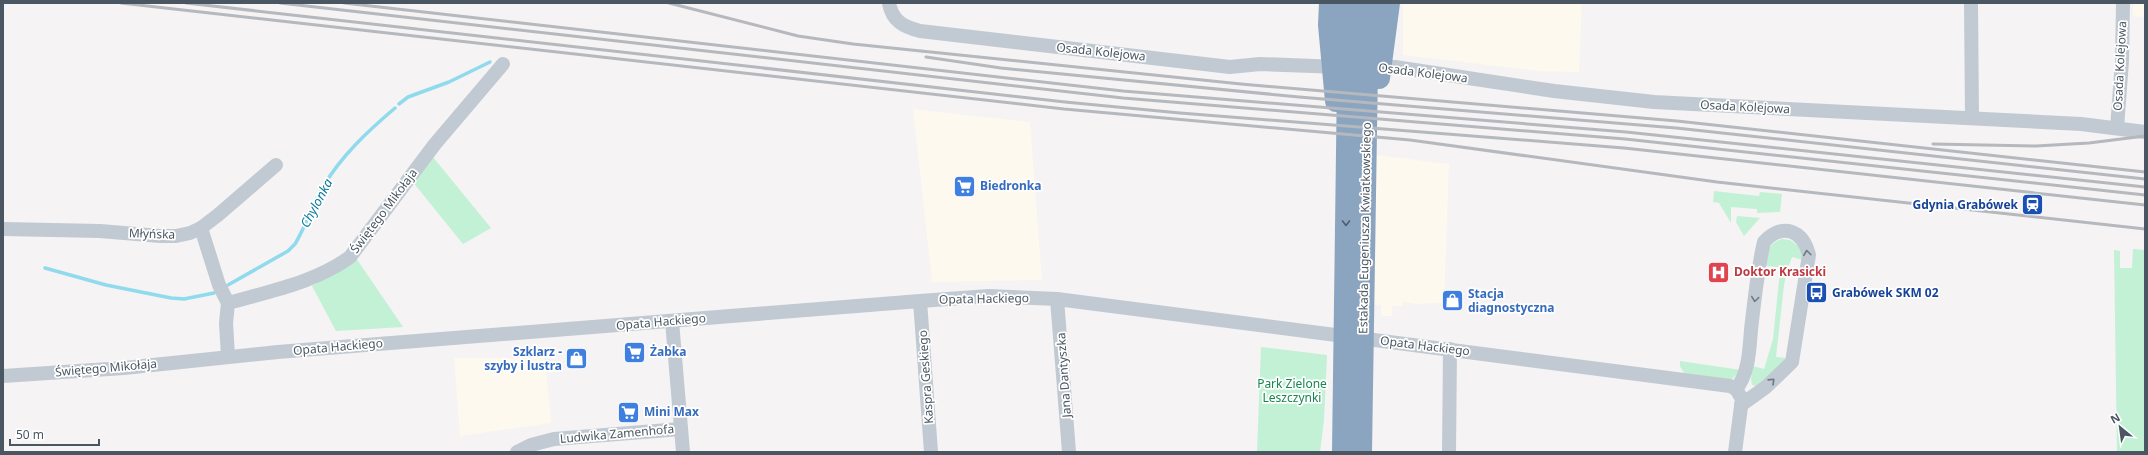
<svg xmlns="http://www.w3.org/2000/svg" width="2148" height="455" font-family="'Noto Sans',sans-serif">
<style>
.commercial{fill:#fdf9ef}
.green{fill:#c3f1d5}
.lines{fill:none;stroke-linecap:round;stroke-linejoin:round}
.stream{stroke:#90daee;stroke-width:3.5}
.street{stroke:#c1cad2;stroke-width:14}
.highway{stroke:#8ba5c1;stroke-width:22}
.rail{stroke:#b5b8bd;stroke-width:3}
.oneway{stroke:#505e6b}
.oneway2{stroke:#6e7983}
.labels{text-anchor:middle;stroke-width:3.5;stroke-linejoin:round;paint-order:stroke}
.street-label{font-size:12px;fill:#4a5661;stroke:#fff}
.shop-label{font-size:12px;font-weight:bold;fill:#366cbe;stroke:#fff;text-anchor:start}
.transit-label{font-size:12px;font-weight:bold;fill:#164399;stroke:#fff;text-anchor:end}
.health-label{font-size:12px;font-weight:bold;fill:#be3a42;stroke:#fff;text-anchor:start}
.park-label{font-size:12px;fill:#17864f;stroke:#fff}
.water-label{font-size:13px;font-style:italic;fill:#0c7c9b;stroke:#fff}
</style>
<rect width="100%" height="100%" fill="#f5f3f3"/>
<g class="commercial">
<polygon points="1403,3 1582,3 1579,72 1538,71 1403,55"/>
<polygon points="2133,3 2145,3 2145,17 2133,16"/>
<polygon points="913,109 1030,122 1042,280 932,282"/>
<polygon points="1336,150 1449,164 1444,303 1426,303 1425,305 1403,302 1402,306 1392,306 1392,316 1381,316 1381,305 1334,303"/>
<polygon points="454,358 545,358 551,423 460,436"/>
</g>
<g class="green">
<polygon points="432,156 491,228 463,244 412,181"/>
<polygon points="1714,191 1759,196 1760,192 1782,194 1780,212 1757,213 1757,209 1731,207 1731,223 1719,203 1713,202"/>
<polygon points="1737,216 1760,218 1744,236 1736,222"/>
<path d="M1782,239L1790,240L1800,247L1803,260L1792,257L1788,268L1767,266C1766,253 1768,243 1782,239Z"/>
<polygon points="2133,249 2145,250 2145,452 2117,452 2114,250 2120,251 2120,268 2132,268"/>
<polygon points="356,258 403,327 336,331 312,286 350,265"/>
<polygon points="1780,271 1787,271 1784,285 1776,357 1787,358 1757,386 1752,385 1751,379 1753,366 1764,369 1773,339"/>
<polygon points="1261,347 1327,355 1324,420 1320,452 1257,452"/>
<polygon points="1680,361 1741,370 1732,379 1722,379 1684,373 1680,366"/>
</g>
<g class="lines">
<g class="stream">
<polyline points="399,104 408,97 449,82 490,62"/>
<polyline points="45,268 106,285 171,298 184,299 214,293"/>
<path d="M228,285L288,251L295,244C306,226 312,205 323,187C341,156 368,131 395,108"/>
</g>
<g class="street">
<path d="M889,3C892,21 904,27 920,31L1230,67L1260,64L1340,67"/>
<polyline points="1971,3 1972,118"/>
<polyline points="1373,67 1395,67 1554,91 1654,102 2081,124 2145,132"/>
<polyline points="2117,128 2122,61 2123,3"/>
<polyline points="201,228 219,285 228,303 226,323 228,356"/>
<polyline points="3,229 100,231 160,236 176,236 190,233 201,228 218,215 276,165"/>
<polyline points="1057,299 1069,452"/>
<polyline points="920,301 931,452"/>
<path d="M228,303C270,291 314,283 350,257L435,144L503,64"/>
<polyline points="672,321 683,452"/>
<polyline points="3,376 124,368 278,352 920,301 989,296 1057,299 1730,386 1736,389 1742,399 1735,452"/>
<path d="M1736,389C1751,371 1749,343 1752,321C1755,295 1758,267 1764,242C1782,222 1803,230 1809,255L1792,362L1766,387L1741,405"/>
<polyline points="517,452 531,445 554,439 681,429"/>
<polyline points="1449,452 1450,349"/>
</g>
<g class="highway">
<polyline points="1330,3 1329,25 1336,101"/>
<polyline points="1379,78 1389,3"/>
<polyline points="1343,452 1349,3"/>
<polyline points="1361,452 1368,3"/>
</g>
<g class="rail">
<polyline points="121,3 1064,109 1410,140 1717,182 2145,229"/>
<polyline points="186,3 1065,102 1180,113 1624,148 2145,205"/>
<polyline points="280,3 1123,98 1625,139 2145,195"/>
<polyline points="344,3 1123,91 1626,132 2145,187"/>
<polyline points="669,3 798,36 853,44 1241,84 1677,121 2145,172"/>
<polyline points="926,57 1001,68 1299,97 1676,128 2145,179"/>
<polyline points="1933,144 2036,146 2089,143 2145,136"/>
</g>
</g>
<defs><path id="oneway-chevron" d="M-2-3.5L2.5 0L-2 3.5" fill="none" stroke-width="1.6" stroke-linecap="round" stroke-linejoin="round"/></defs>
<use class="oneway" href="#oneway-chevron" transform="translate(1346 223) rotate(90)"/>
<g class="oneway2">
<use href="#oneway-chevron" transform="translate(1807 253) rotate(-97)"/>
<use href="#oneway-chevron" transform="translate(1755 299) rotate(98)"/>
<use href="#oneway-chevron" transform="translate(1772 381) rotate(-44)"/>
</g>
<defs>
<symbol id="supermarket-square" viewBox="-11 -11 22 22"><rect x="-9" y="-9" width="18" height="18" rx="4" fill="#3f7fe0" stroke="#fff"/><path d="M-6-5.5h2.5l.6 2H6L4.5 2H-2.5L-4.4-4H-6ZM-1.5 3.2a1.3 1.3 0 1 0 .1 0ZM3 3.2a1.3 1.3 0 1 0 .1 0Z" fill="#fff"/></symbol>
<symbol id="station-square" viewBox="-11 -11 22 22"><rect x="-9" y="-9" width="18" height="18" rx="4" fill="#1a4fb4" stroke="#fff"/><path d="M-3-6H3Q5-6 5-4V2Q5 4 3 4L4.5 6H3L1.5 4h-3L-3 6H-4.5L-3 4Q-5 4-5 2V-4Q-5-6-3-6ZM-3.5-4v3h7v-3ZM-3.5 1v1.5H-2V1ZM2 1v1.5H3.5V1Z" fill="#fff"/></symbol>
<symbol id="hospital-square" viewBox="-11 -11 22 22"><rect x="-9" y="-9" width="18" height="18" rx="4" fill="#e0444e" stroke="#fff"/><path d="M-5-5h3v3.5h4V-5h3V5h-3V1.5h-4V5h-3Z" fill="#fff"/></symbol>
<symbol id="bus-square" viewBox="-11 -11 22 22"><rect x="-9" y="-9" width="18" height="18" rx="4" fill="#1a4fb4" stroke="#fff"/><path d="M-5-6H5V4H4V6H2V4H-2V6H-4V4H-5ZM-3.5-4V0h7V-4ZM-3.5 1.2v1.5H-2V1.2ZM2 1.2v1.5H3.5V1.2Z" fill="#fff"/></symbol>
<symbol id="shop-square" viewBox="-11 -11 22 22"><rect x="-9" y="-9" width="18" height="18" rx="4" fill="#3f7fe0" stroke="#fff"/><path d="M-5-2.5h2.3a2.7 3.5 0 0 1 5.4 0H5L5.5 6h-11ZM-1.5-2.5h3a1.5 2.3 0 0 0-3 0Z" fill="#fff"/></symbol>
</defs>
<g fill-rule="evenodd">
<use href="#supermarket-square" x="952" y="174" width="25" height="25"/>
<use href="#station-square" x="2020" y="192" width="25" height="25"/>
<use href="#hospital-square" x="1706" y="260" width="25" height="25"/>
<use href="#bus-square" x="1804" y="280" width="25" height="25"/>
<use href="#shop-square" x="1440" y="288" width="25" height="25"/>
<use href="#supermarket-square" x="622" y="340" width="25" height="25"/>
<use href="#shop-square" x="564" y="346" width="25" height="25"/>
<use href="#supermarket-square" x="616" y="400" width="25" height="25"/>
</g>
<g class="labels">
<g class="street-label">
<text transform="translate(1101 52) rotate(6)" y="4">Osada Kolejowa</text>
<text transform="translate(2120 66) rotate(-87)" y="4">Osada Kolejowa</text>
<text transform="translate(1423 73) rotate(7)" y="4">Osada Kolejowa</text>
<text transform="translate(1745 107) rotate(3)" y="4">Osada Kolejowa</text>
<text transform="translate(384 211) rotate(-53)" y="4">Świętego Mikołaja</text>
<text transform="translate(1365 228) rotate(-89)" y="4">Estakada Eugeniusza Kwiatkowskiego</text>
<text transform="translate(152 234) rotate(2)" y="4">Młyńska</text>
<text transform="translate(984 299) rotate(-1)" y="4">Opata Hackiego</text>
<text transform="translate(661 322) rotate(-5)" y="4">Opata Hackiego</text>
<text transform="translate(1425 346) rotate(7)" y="4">Opata Hackiego</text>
<text transform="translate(338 347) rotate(-5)" y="4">Opata Hackiego</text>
<text transform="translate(106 368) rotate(-5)" y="4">Świętego Mikołaja</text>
<text transform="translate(1064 375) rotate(-94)" y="4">Jana Dantyszka</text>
<text transform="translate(926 377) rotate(-94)" y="4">Kaspra Geskiego</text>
<text transform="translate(617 434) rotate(-5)" y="4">Ludwika Zamenhofa</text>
</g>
<g class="shop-label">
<text x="980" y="190">Biedronka</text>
<text x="1468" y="298">Stacja<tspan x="1468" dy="14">diagnostyczna</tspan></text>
<text x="562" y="356" text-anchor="end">Szklarz -<tspan x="562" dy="14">szyby i lustra</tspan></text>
<text x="650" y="356">Żabka</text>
<text x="644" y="416">Mini Max</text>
</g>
<g class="transit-label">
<text x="2018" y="209">Gdynia Grabówek</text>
<text x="1832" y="297" text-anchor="start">Grabówek SKM 02</text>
</g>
<g class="health-label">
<text x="1734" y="276">Doktor Krasicki</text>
</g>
<g class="park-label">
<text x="1292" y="388">Park Zielone<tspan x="1292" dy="14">Leszczynki</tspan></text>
</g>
<g class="water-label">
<text transform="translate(316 203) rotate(-62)" y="5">Chylonka</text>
</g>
</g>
<rect width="2148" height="455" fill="none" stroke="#4a5661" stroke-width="8"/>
<g transform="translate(2120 427) rotate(331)" stroke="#ffffff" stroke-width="3" paint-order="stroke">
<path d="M0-3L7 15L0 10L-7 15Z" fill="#4a5661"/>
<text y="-6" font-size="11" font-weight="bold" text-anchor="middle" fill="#4a5661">N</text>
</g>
<path d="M10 439v6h89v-6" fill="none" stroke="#4a5661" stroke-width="2"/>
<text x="16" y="439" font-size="12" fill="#4a5661" stroke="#ffffff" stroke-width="3" paint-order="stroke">50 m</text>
</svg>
